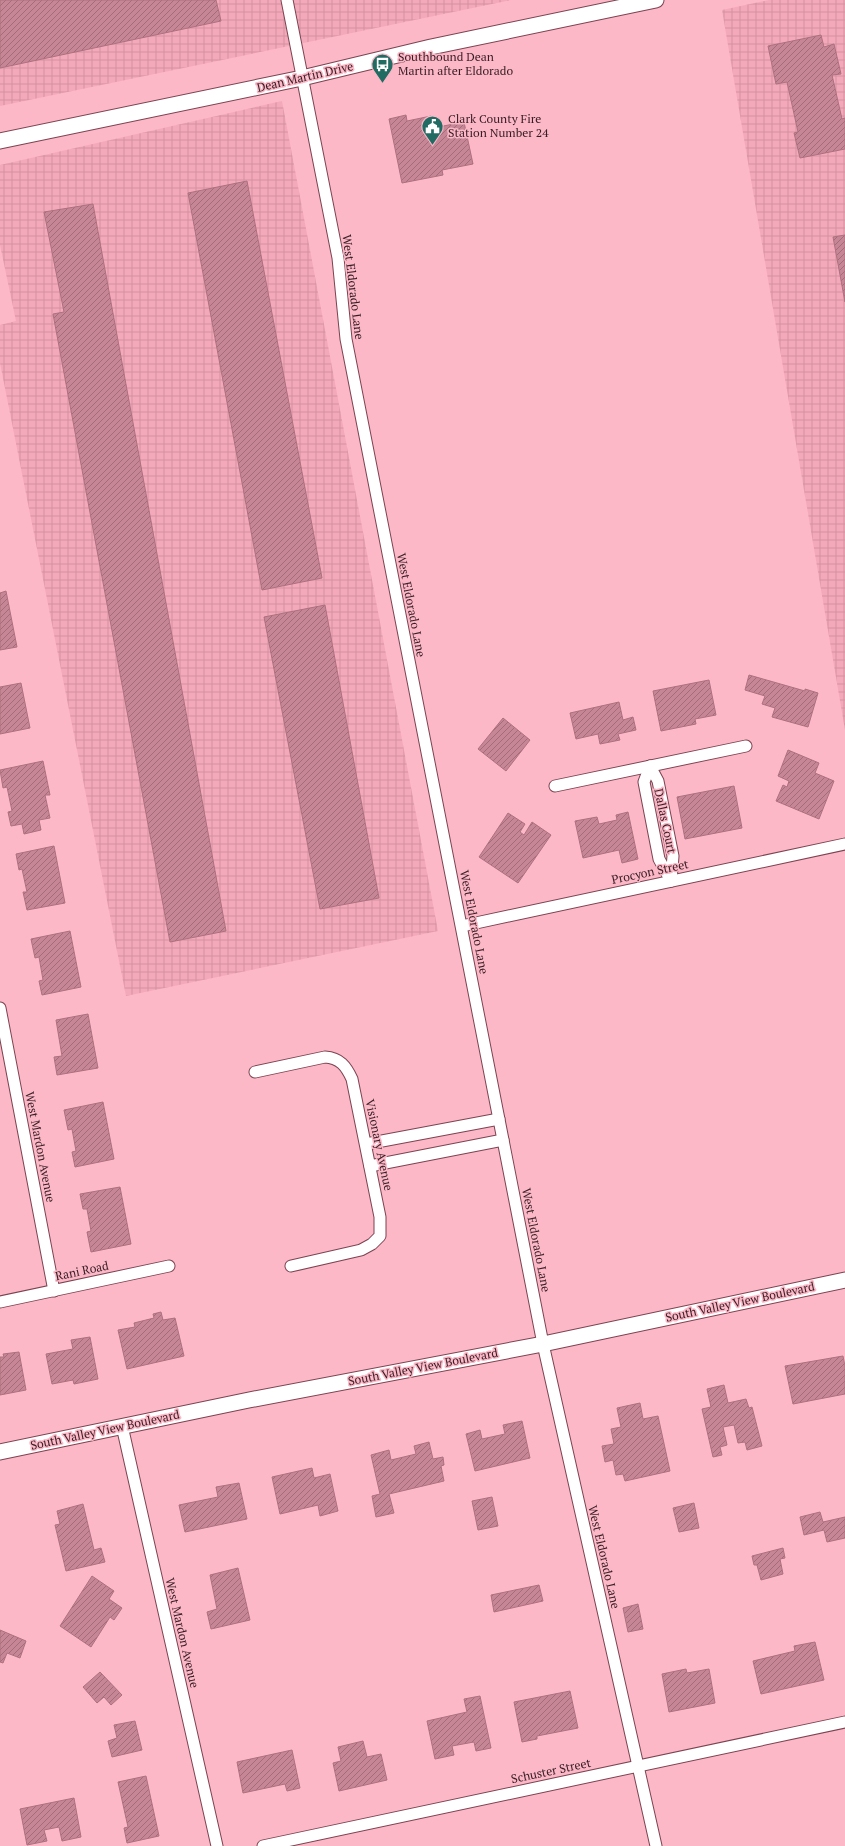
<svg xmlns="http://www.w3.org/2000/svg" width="845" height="1846" font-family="'PT Serif',serif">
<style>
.industrial{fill:url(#industrial-grid)}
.building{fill:url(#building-hatch);stroke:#ae707f}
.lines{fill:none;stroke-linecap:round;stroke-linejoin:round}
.street-casing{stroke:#7c4351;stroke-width:13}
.secondary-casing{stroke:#7c4351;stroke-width:17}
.street{stroke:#fff;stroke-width:11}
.secondary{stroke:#fff;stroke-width:15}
.labels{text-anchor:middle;stroke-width:3;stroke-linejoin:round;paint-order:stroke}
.poi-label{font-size:12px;fill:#361d23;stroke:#fcb8c7;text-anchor:start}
.street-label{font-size:12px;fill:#361d23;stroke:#fcb8c7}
</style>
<defs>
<pattern id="industrial-grid" width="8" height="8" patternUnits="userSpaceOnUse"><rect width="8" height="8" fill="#f4a9ba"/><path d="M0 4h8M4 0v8" fill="none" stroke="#d291a0"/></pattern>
<pattern id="building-hatch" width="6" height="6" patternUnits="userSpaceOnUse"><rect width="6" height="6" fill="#c68695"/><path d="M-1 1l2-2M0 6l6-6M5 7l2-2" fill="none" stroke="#a26d79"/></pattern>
</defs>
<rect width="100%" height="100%" fill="#fcb8c7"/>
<g class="industrial">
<polygon points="0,0 511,0 0,106"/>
<polygon points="769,0 845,0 845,730 722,10"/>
<polygon points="282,101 438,931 126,996 0,363 0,325 16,321 0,245 0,165"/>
</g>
<g class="building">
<polygon points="0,0 216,0 221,21 0,68"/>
<polygon points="821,35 824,47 834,44 841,74 832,75 842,119 845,118 845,149 800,158 794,133 798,132 787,82 776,84 768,46"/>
<polygon points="406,115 407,121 431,116 433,128 464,122 473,164 442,170 443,175 402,183 389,119"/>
<polygon points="247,181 322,578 262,590 188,193"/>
<polygon points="93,204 226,931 170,942 53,314 64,312 44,212"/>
<polygon points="845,235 845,302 833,237"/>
<polygon points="6,591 17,647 0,650 0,593"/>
<polygon points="325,605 379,898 320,909 264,617"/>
<polygon points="749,675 805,691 805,689 818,693 808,727 772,717 775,708 762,704 765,696 745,690"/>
<polygon points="709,680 716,715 695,719 696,724 661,731 653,691"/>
<polygon points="21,683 30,728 0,734 0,687"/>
<polygon points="619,702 623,720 633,717 636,730 618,734 620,740 600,744 598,734 576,739 570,713"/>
<polygon points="503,718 530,740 506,771 478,749"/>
<polygon points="788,750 819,763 815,773 834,781 819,819 776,801 783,785 787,787 789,781 778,776"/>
<polygon points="43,761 50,795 45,795 50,818 39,820 41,830 24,834 22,824 11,826 8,812 12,811 7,787 3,788 0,770"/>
<polygon points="734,786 742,828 685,839 677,797"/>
<polygon points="628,812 638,859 622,863 619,850 583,858 575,821 597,817 599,824 617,820 616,815"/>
<polygon points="508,813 525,824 520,832 524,835 532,822 551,835 518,883 479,857"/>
<polygon points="54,846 65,903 27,910 23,892 27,892 22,869 19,870 16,854"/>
<polygon points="70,931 81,987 42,995 39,981 43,980 39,957 35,958 31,939"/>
<polygon points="88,1014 98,1068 57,1075 54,1057 62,1056 56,1020"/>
<polygon points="103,1102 114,1159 75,1167 72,1152 76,1151 72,1129 68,1130 64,1110"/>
<polygon points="120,1187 131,1244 91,1252 87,1232 91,1231 87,1209 83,1209 80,1194"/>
<polygon points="161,1312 163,1320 175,1318 184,1356 127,1369 118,1330 135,1327 134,1323 154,1318 153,1314"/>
<polygon points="90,1337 98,1379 74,1384 73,1380 52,1384 46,1354 73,1349 71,1340"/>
<polygon points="19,1352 26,1390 0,1395 0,1357 4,1357 3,1354"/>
<polygon points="843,1356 845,1366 845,1394 793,1404 785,1366"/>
<polygon points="724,1385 728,1403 746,1399 749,1408 752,1407 762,1446 747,1450 745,1442 738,1443 734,1425 723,1427 727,1445 720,1447 722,1455 713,1457 702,1409 711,1407 707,1389"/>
<polygon points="640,1403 643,1419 658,1416 670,1471 625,1481 623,1474 616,1475 613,1460 605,1462 602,1446 614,1444 611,1429 621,1427 617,1408"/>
<polygon points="522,1421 530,1458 475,1471 466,1434 480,1430 482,1439 505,1434 503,1425"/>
<polygon points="429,1442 433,1459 443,1457 444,1465 441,1466 444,1481 389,1494 394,1513 376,1517 372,1496 380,1494 371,1455 389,1450 391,1460 416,1454 414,1446"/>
<polygon points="312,1468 314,1478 330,1474 338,1511 320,1516 318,1505 280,1514 272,1477"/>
<polygon points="239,1483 247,1519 185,1532 179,1505 218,1497 216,1487"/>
<polygon points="492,1497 498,1526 478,1530 472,1501"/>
<polygon points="694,1503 699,1528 679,1532 673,1508"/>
<polygon points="83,1504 94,1550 101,1548 105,1562 66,1571 55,1525 60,1524 57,1511"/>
<polygon points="820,1512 823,1522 845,1517 845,1538 827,1542 824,1530 804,1535 800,1517"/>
<polygon points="783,1548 785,1558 780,1559 783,1574 761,1580 757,1565 754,1565 752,1556"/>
<polygon points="238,1568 250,1620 211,1629 207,1612 217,1609 210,1575"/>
<polygon points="92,1576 114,1591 109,1599 122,1608 114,1620 110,1617 91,1647 60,1626"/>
<polygon points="539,1585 543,1601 494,1612 491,1595"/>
<polygon points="638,1604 643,1629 628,1632 623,1608"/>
<polygon points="0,1630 26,1641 20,1658 7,1653 3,1663 0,1662"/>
<polygon points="815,1642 824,1680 761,1694 753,1661 795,1651 794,1646"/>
<polygon points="686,1669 687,1673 709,1669 715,1703 669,1712 662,1674"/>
<polygon points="100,1672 122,1695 111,1705 104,1697 97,1703 83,1687"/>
<polygon points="570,1691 578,1728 537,1736 537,1739 522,1742 514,1702"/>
<polygon points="480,1696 491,1748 476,1751 474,1742 452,1746 454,1755 435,1759 427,1721 467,1712 464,1699"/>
<polygon points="135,1721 142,1750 112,1757 108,1741 117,1738 114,1725"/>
<polygon points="363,1741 367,1757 381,1754 387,1780 339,1791 333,1763 341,1761 338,1747"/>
<polygon points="292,1750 300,1788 287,1791 285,1784 243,1793 237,1762"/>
<polygon points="146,1776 159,1836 127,1843 124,1828 128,1827 118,1782"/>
<polygon points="74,1798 81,1837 62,1841 59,1827 44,1830 47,1841 27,1845 20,1809"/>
</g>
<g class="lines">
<defs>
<g id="street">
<polyline points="287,0 338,258 346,339 543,1344 656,1846"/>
<polyline points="650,766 644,782 659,859 671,881"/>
<polyline points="650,766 658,781 673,856 671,881"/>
<polyline points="555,786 746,746"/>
<polyline points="462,926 845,844"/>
<polyline points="0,1008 54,1291"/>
<path d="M255,1072L325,1057C340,1058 346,1066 352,1079L380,1217V1236L372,1244L361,1250L291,1266"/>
<polyline points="366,1144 499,1119"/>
<polyline points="370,1166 503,1140"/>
<polyline points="0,1302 169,1266"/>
<polyline points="122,1426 217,1846"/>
<polyline points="263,1846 845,1722"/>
</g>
<g id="secondary">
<polyline points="0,141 302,78 431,47 656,0"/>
<polyline points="0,1452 249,1400 543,1344 845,1280"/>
</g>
</defs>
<use href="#street" class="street-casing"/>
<use href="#secondary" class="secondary-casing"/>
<use href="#street" class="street"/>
<use href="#secondary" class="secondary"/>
</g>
<defs>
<symbol id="bus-pin" viewBox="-11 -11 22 30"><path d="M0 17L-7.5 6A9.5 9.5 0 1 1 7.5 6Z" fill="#226b63" stroke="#fcb8c7"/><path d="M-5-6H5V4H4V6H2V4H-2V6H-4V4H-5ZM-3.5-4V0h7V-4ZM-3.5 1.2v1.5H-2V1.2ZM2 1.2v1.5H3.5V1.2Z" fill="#fff"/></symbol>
<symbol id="civic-pin" viewBox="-11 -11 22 30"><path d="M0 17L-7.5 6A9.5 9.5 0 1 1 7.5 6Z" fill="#226b63" stroke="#fcb8c7"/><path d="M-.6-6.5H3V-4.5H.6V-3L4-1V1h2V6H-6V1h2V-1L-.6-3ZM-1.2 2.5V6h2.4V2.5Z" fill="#fff"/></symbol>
</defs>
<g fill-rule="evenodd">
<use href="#bus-pin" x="370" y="52" width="25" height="34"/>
<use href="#civic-pin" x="420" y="114" width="25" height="34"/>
</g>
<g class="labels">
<g class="poi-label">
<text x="398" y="61">Southbound Dean<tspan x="398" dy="14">Martin after Eldorado</tspan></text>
<text x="448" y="123">Clark County Fire<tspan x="448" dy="14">Station Number 24</tspan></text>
</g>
<g class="street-label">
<text transform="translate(305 77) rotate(-13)" y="4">Dean Martin Drive</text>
<text transform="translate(353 287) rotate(83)" y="4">West Eldorado Lane</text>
<text transform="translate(411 605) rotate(79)" y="4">West Eldorado Lane</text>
<text transform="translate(665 821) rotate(78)" y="4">Dallas Court</text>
<text transform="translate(650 872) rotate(-12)" y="4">Procyon Street</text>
<text transform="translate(474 922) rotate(79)" y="4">West Eldorado Lane</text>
<text transform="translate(379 1145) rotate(78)" y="4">Visionary Avenue</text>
<text transform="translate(40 1147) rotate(79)" y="4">West Mardon Avenue</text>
<text transform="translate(536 1240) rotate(79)" y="4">West Eldorado Lane</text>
<text transform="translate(82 1271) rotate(-12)" y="4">Rani Road</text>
<text transform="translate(740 1302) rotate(-12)" y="4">South Valley View Boulevard</text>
<text transform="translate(423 1367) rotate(-11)" y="4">South Valley View Boulevard</text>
<text transform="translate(105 1430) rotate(-12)" y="4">South Valley View Boulevard</text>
<text transform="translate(604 1557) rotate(77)" y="4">West Eldorado Lane</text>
<text transform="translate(182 1633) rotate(77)" y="4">West Mardon Avenue</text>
<text transform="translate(551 1771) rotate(-12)" y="4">Schuster Street</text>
</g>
</g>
</svg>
